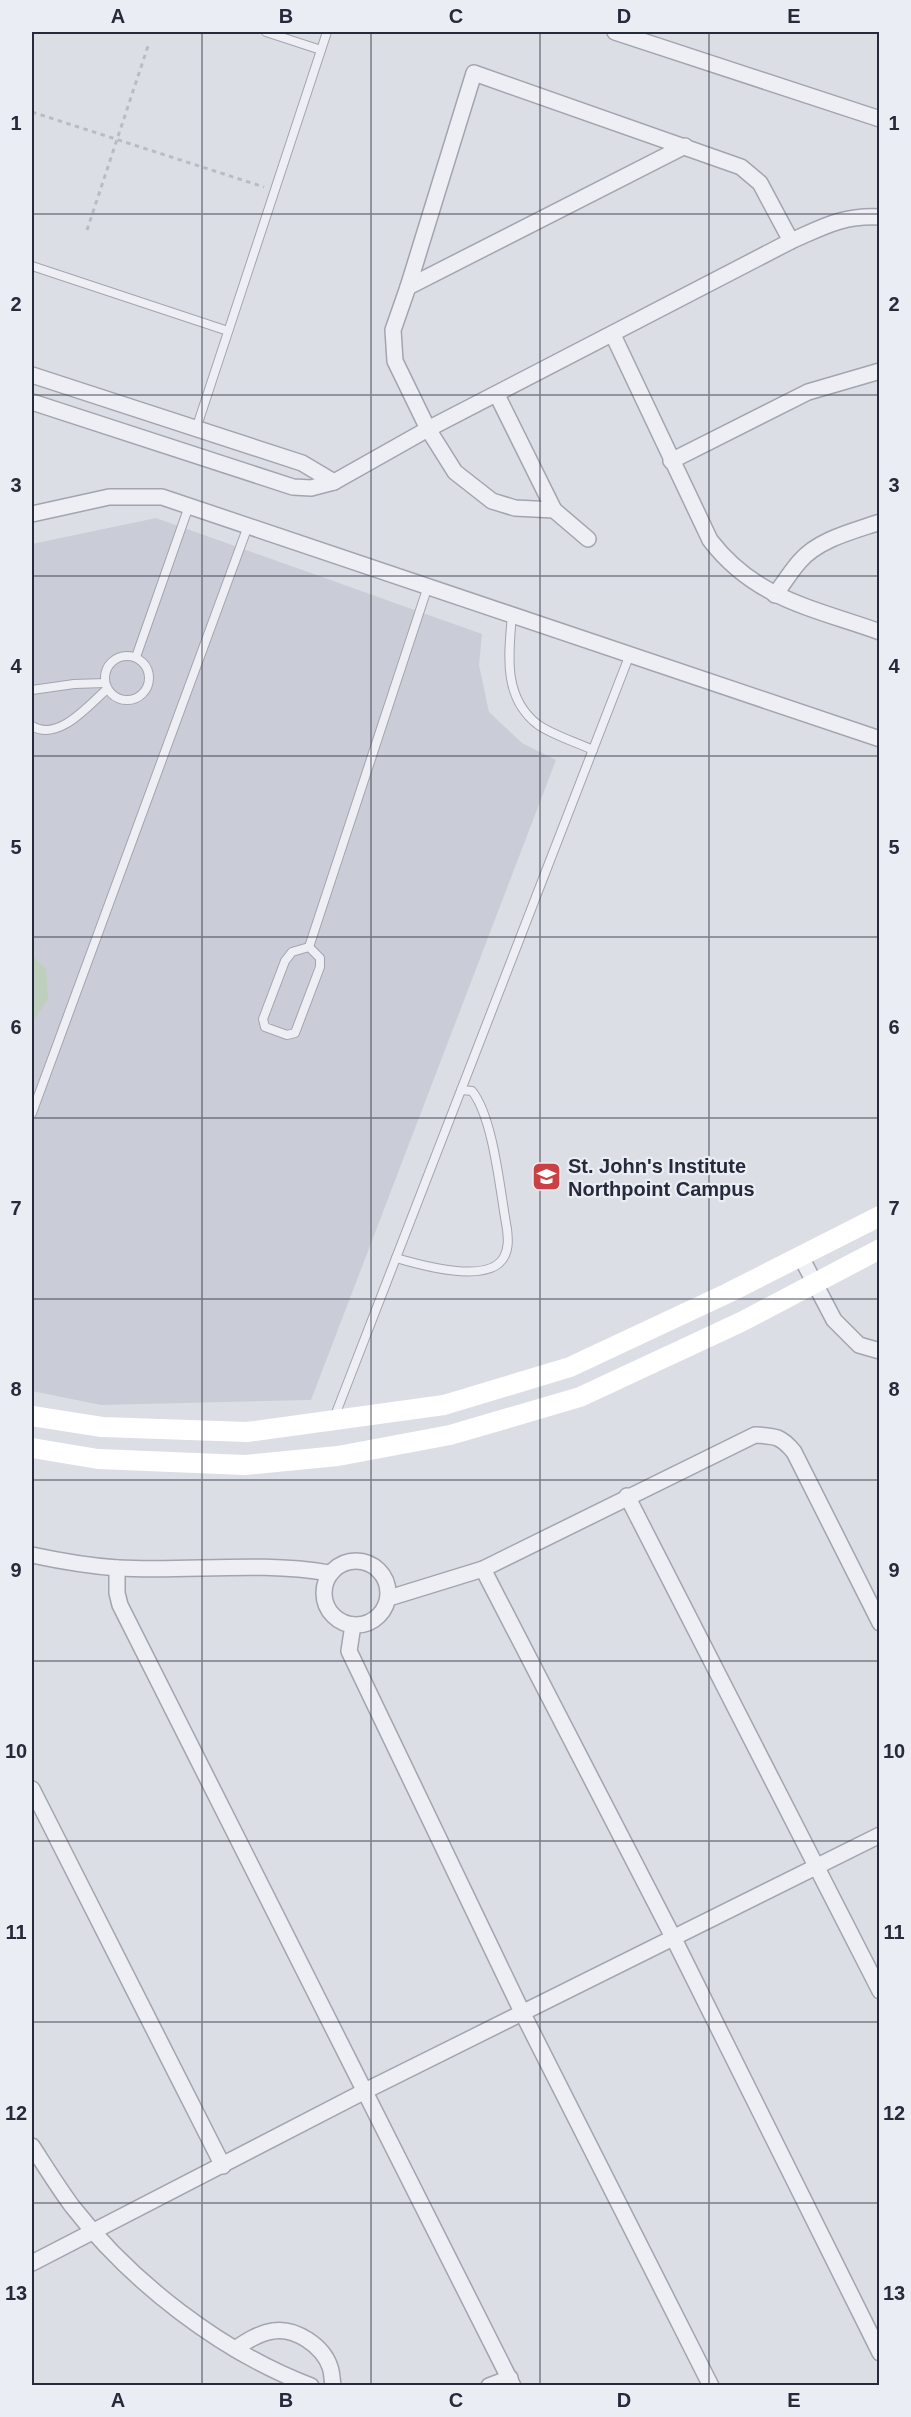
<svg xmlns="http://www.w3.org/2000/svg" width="911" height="2417" font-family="Helvetica,sans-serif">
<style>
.built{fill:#cacdd7}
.green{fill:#bfcfbd}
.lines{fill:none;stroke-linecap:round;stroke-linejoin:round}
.lane-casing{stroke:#a2a5af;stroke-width:10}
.street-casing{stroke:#a2a5af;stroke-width:18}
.path{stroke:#babcc4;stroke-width:3;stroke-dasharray:4.5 4.5;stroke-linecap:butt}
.lane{stroke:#eeeff4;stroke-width:8}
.street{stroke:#eeeff4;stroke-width:15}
.secondary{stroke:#fff;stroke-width:20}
.grid{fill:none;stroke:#262b3b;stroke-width:1.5;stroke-opacity:0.55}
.labels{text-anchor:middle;stroke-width:4.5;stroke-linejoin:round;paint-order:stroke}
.poi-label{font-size:20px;font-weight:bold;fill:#262b3b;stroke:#ebedf4;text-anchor:start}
.neatline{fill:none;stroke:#262b3b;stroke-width:2}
.grid-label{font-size:20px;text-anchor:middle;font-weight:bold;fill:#262b3b}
</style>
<rect width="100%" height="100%" fill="#dcdee6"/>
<polygon class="built" points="156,518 482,634 479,665 489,712 522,743 556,760 311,1400 101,1405 32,1391 32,544"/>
<polygon class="green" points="32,955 46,969 48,999 33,1021"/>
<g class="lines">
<defs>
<g id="lane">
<polyline points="266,32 321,50"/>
<polyline points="32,266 228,331"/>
<polyline points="196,429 327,32"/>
<path d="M512,614C509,653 502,696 537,724C552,735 576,742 593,750"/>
<circle cx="127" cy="678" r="22"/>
<polyline points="136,657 189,506"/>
<polyline points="32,690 74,684 105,683"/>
<path d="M32,726C58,742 88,706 107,689"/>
<polyline points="309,947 428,586"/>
<polygon points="309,947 320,958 320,967 295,1033 287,1035 265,1027 263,1019 285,961 292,952"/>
<polyline points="32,1113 248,526"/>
<path d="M396,1258C420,1265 489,1285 504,1257C509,1248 508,1238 507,1229C500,1192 494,1119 472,1091L461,1090"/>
<polyline points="334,1418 630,654"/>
</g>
<g id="street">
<polyline points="615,32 880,119"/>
<polyline points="408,287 474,73 741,167 760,183 791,241"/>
<path d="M613,335L710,540C755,599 813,608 880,632"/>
<polyline points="32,375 302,463 334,482"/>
<polyline points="497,395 554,510"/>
<path d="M32,402L293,487L311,488L334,482L428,429L791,241C823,227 843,215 880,217"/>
<polyline points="671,461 808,392 880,371"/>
<polyline points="32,514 109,497 162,497 880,739"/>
<polyline points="588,539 554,510 515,508 492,501 455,472 428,429 395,361 393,330 408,287 685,146"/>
<path d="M775,595C783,584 791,571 800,561C819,539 854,531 880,522"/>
<polyline points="801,1257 834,1320 859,1345 880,1351"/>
<polyline points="627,1496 880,1991"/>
<path d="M32,1555C60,1561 89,1566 118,1568C188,1572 259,1561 329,1573"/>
<circle cx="356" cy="1593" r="32"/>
<polyline points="117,1568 117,1593 120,1605 513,2386"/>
<polyline points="483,1569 674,1939 880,2353"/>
<path d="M389,1598L483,1569L755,1435C775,1436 781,1436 794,1452L880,1623"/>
<polyline points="353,1625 349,1651 523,2014 711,2386"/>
<polyline points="32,1789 223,2166"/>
<path d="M32,2146C45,2166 58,2187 72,2206C131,2282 221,2352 311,2386"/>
<polyline points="32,2263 367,2090 880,1835"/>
<path d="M235,2349C247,2341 259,2333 273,2331C295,2327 323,2346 330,2367C332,2372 332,2380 333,2386"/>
<polyline points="489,2386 510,2378"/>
</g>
</defs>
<use href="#lane" class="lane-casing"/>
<use href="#street" class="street-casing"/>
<g class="path">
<polyline points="32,112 264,187"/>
<polyline points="87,230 148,46"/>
</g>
<use href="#lane" class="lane"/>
<use href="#street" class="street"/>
<g class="secondary">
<polyline points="32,1416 102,1427 247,1432 444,1405 570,1367 728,1293 880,1216"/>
<polyline points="32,1448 98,1459 245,1465 338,1456 450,1435 580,1397 741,1322 880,1249"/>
</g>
</g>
<path class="grid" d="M202,32V2386M371,32V2386M540,32V2386M709,32V2386M32,214H880M32,395H880M32,576H880M32,756H880M32,937H880M32,1118H880M32,1299H880M32,1480H880M32,1661H880M32,1841H880M32,2022H880M32,2203H880"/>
<defs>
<symbol id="school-square" viewBox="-11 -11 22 22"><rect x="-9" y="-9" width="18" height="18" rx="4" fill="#ca4143" stroke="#ebedf4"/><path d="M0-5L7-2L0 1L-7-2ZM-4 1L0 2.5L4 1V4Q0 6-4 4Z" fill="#fff"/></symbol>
</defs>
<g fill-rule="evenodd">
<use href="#school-square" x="530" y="1160" width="33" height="33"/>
</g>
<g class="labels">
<g class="poi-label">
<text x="568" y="1173">St. John's Institute<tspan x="568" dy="23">Northpoint Campus</tspan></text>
</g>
</g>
<rect width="911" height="2417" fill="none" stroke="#ebedf4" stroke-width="66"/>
<rect x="33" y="33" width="845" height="2351" class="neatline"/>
<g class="grid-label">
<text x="118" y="23">A</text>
<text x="286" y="23">B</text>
<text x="456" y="23">C</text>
<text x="624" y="23">D</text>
<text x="794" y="23">E</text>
<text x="16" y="130">1</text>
<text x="894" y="130">1</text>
<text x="16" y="311">2</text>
<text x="894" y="311">2</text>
<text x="16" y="492">3</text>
<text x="894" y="492">3</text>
<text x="16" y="673">4</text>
<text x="894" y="673">4</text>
<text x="16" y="854">5</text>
<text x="894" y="854">5</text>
<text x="16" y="1034">6</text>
<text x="894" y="1034">6</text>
<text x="16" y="1215">7</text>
<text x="894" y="1215">7</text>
<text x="16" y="1396">8</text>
<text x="894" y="1396">8</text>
<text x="16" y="1577">9</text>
<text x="894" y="1577">9</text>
<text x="16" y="1758">10</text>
<text x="894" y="1758">10</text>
<text x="16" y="1939">11</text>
<text x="894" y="1939">11</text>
<text x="16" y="2120">12</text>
<text x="894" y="2120">12</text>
<text x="16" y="2300">13</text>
<text x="894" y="2300">13</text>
<text x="118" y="2407">A</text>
<text x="286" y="2407">B</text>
<text x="456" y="2407">C</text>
<text x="624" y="2407">D</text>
<text x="794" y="2407">E</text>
</g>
</svg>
